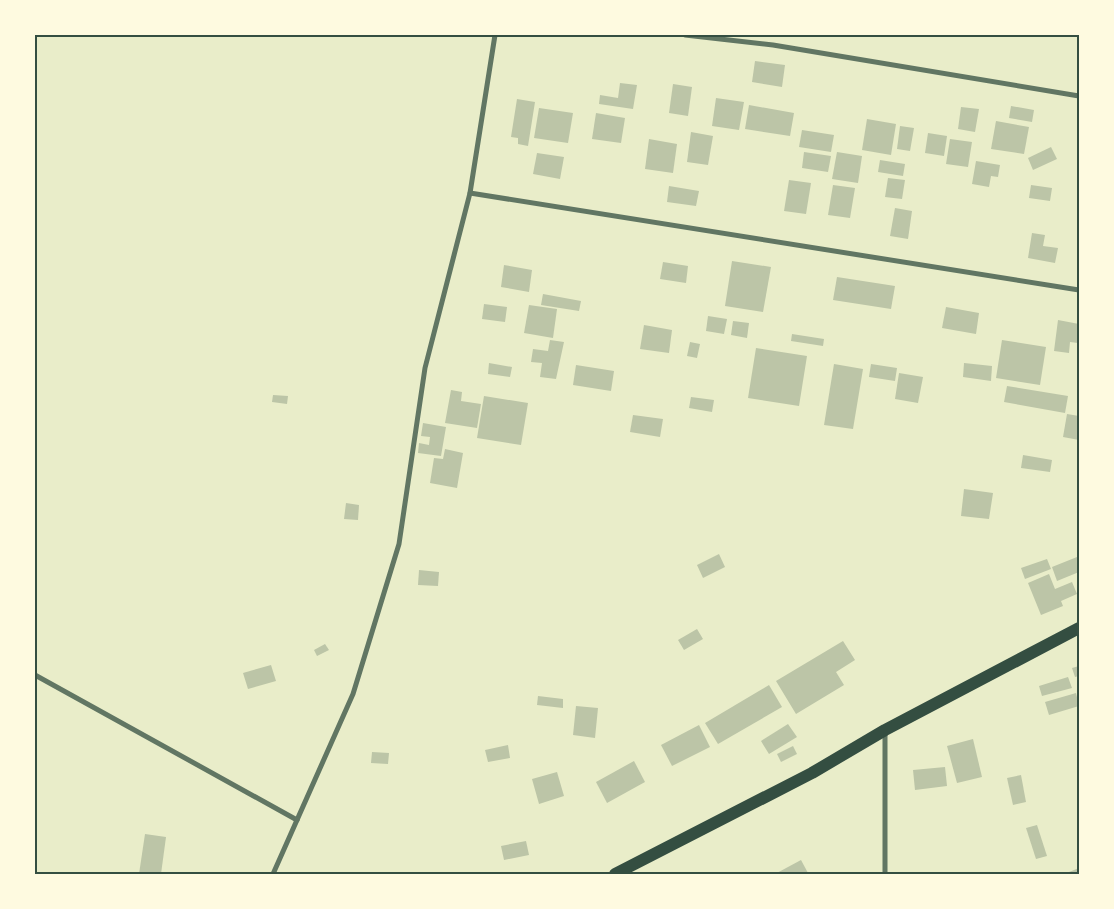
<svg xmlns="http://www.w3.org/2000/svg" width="1114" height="909" font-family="'Open Sans',sans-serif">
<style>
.building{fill:#bcc5a7}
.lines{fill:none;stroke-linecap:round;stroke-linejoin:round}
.minor{stroke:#617663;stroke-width:5}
.primary{stroke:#344e41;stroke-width:12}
.neatline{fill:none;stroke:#344e41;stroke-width:2}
</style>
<rect width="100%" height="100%" fill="#e9edc9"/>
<g class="building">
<polygon points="755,61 785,65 782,87 752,82"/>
<polygon points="620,83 637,85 633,109 599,104 600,95 618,98"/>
<polygon points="673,84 692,87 688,116 669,113"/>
<polygon points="716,98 744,102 739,130 712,126"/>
<polygon points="517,99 535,102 528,146 518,144 518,138 511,137"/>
<polygon points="749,105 794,113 790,136 745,129"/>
<polygon points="1011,106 1034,110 1032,122 1009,118"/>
<polygon points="961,107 979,109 975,132 958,129"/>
<polygon points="539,108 573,113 568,143 534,138"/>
<polygon points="596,113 625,118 621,143 592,139"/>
<polygon points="867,119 896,124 891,155 862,150"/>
<polygon points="996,121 1029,127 1024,154 991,149"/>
<polygon points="900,126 914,128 910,151 897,149"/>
<polygon points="802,130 834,135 831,152 799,147"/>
<polygon points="691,132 713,136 708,165 687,162"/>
<polygon points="928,133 947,136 944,156 925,153"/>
<polygon points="649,139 677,144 673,173 645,169"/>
<polygon points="950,139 972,142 968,167 946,164"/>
<polygon points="1051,147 1057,159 1033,170 1028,158"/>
<polygon points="804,152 831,156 828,172 802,168"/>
<polygon points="837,152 862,156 858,183 832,179"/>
<polygon points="537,153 564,157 560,179 533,174"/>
<polygon points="880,160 905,164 903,176 878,172"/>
<polygon points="976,161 1000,165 998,177 991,176 989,187 972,184"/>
<polygon points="888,178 905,180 902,199 885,197"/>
<polygon points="789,180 811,183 806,214 784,211"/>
<polygon points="833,185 855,188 850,218 828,215"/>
<polygon points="1031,185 1052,188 1050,201 1029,198"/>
<polygon points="669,186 699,191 696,206 667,202"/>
<polygon points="895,208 912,211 908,239 890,236"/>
<polygon points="1032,233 1045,235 1043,246 1058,248 1055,263 1028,258"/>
<polygon points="732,261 771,267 763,312 725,306"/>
<polygon points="663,262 688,266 686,283 660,279"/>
<polygon points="504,265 532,270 529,292 501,287"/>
<polygon points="837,277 895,286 891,309 833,300"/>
<polygon points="543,294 581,301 579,311 541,305"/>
<polygon points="484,304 507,307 505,322 482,319"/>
<polygon points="529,305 557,309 553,338 524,333"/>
<polygon points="946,307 979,313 976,334 942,328"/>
<polygon points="708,316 727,319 724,334 706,331"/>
<polygon points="1058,320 1079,324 1078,343 1070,342 1069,353 1054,351"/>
<polygon points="733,321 749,323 747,338 731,335"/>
<polygon points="644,325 672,330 669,353 640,349"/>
<polygon points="792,334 824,339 823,346 791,341"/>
<polygon points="550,340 564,342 556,379 540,377 542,363 531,362 533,349 548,351"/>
<polygon points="1002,340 1046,347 1040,385 996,378"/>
<polygon points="690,342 700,344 697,358 687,356"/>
<polygon points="756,348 807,356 799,406 748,398"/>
<polygon points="489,363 512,367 510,377 488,374"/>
<polygon points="964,363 992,366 991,381 963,377"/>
<polygon points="834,364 863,369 853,429 824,425"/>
<polygon points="871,364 897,368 895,381 869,377"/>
<polygon points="576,365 614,371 611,391 573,385"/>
<polygon points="899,373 923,377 918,403 895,399"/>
<polygon points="1007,386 1068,396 1065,413 1004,402"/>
<polygon points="451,390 462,392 461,401 481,404 477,428 445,423"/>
<polygon points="273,395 288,396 287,404 272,402"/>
<polygon points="484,396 528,403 521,445 477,438"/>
<polygon points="691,397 714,400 712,412 689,408"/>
<polygon points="1067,414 1079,416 1079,440 1063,437"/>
<polygon points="633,415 663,419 660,437 630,432"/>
<polygon points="423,423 446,427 441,456 418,453 419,443 429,445 430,437 421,436"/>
<polygon points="445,449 463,453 457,488 430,483 434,458 443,459"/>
<polygon points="1023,455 1052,460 1050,472 1021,468"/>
<polygon points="964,489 993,493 989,519 961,516"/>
<polygon points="346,503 359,505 358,520 344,519"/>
<polygon points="719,554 725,567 703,578 697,565"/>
<polygon points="1077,557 1079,572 1057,581 1052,567"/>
<polygon points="1047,559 1051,569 1025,579 1021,568"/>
<polygon points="419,570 439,572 438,586 418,585"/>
<polygon points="1049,574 1055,589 1072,582 1077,594 1061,601 1063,606 1041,615 1028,583"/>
<polygon points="697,629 703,639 684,650 678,640"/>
<polygon points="843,641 855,660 836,672 844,685 796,714 776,681"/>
<polygon points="325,644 329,650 317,656 314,650"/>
<polygon points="271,665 276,681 248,689 243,673"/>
<polygon points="1079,666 1079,676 1075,677 1072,668"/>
<polygon points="1068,677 1072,688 1042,696 1039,686"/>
<polygon points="769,685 782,707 718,744 705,723"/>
<polygon points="1076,693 1079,706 1049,715 1045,702"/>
<polygon points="538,696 563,699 563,708 537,705"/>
<polygon points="576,706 598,708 595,738 573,735"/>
<polygon points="788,724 797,737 769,754 761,741"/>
<polygon points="699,725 710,747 672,766 661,745"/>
<polygon points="973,739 982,777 957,783 947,746"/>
<polygon points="508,745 510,758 488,762 485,750"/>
<polygon points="793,746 797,754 781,762 777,754"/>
<polygon points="372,752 389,753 388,764 371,763"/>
<polygon points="634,761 645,782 607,803 596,782"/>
<polygon points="945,767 947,786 915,790 913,770"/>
<polygon points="557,772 564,796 539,804 532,779"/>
<polygon points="1021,775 1026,802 1013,805 1007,778"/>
<polygon points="1037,825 1047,856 1036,859 1026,828"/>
<polygon points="145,834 166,837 161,874 139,874"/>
<polygon points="526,841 529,855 504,860 501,846"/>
<polygon points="801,860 808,873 775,874"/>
<polygon points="1079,868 1079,874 1064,874"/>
</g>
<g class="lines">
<g class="minor">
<polyline points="685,35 773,45 1079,96"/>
<polyline points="470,193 1079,290"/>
<polyline points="35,675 297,820"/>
<polyline points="273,874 353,694 399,544 425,368 470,193 495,35"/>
<polyline points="885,874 885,733"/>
</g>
<polyline class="primary" points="615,874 812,773 885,730 1079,628"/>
</g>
<rect width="1114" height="909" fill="none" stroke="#fefae0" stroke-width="72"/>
<rect x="36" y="36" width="1042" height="837" class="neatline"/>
</svg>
